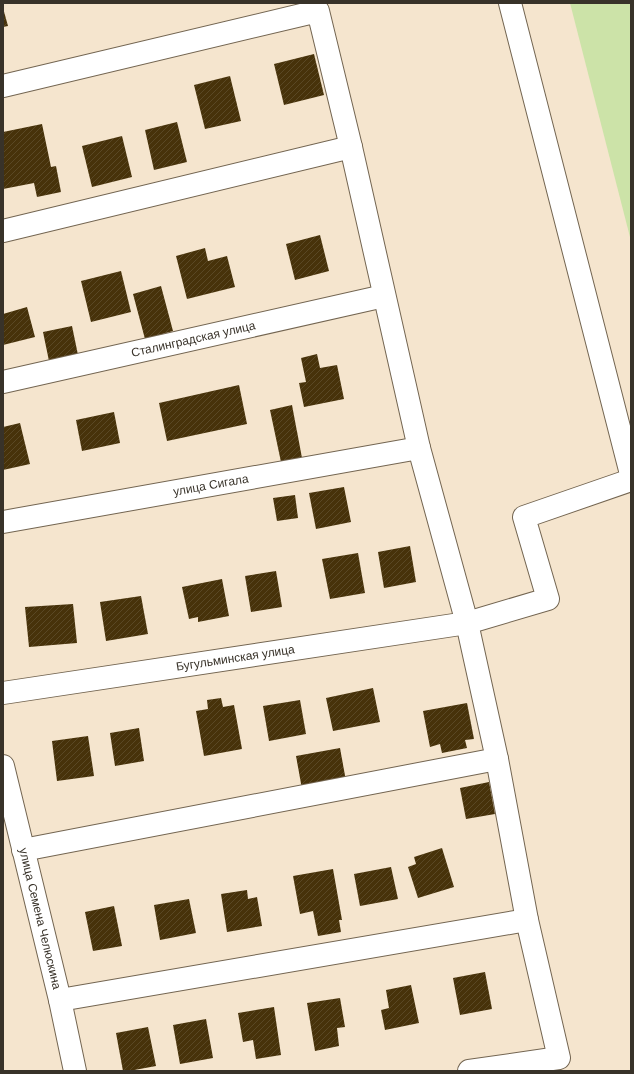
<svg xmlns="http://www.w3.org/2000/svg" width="634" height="1074" font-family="Helvetica,sans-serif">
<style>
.green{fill:#cce3a8}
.building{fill:url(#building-hatch)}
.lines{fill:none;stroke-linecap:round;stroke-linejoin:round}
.minor-casing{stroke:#736551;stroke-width:24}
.major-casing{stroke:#736551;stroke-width:24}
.minor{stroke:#fff;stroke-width:22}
.major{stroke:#fff;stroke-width:22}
.labels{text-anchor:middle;stroke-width:4;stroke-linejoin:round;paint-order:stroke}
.street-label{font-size:12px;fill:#383229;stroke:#fdf3e5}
</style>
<defs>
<pattern id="building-hatch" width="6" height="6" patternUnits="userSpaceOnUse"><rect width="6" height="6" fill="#47320a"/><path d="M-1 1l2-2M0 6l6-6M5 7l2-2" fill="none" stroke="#5a4825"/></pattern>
</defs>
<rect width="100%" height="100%" fill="#f5e5ce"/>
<polygon class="green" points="570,3 631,3 631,241"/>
<g class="building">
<polygon points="3,8 8,26 3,27"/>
<polygon points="314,54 324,95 284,105 274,64"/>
<polygon points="230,76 241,121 205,129 194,85"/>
<polygon points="177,122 187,162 154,170 145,130"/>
<polygon points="42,124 51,167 56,166 61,192 37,197 34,183 3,189 3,132"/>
<polygon points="122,136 132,177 92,187 82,146"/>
<polygon points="320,235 329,271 295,280 286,244"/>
<polygon points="205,248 208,261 227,256 235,287 187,299 176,256"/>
<polygon points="121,271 131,312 91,322 81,281"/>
<polygon points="161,286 173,331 145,339 133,294"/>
<polygon points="27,307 35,337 3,345 3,314"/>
<polygon points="72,326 78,355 49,361 43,332"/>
<polygon points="317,354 320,368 337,365 344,399 304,407 299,383 306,382 301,358"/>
<polygon points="239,385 247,424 167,441 159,403"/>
<polygon points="292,405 302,458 281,462 270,410"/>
<polygon points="114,412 120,443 82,451 76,420"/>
<polygon points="20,423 30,464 3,470 3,427"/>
<polygon points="344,487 351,522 316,529 309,493"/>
<polygon points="295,495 298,518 277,521 273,498"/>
<polygon points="410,546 416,582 384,588 378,552"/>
<polygon points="358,553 365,593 330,599 322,559"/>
<polygon points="276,571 282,607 251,612 245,576"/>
<polygon points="222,579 229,616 198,622 198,617 189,619 182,587"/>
<polygon points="141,596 148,634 106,641 100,602"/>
<polygon points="73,604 77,643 29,647 25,607"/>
<polygon points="373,688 380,722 333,731 326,698"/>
<polygon points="221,698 223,707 234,705 242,749 204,756 196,711 208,709 207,700"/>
<polygon points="300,700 306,734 269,741 263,706"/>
<polygon points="467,703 474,739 465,740 467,748 442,753 440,744 430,747 423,711"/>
<polygon points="139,728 144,761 115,766 110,733"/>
<polygon points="88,736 94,776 57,781 52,741"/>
<polygon points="340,748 346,781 302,789 296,756"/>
<polygon points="489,782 495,814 466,819 460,788"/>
<polygon points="442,848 454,887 418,898 408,867 416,864 414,857"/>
<polygon points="391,867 398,899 360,906 354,874"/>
<polygon points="333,869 342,920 339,920 341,932 318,936 313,911 300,914 293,876"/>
<polygon points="247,890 248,899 257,897 262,926 227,932 221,894"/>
<polygon points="189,899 196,933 160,940 154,905"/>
<polygon points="114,906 122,946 93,951 85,912"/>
<polygon points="485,972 492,1009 460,1015 453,978"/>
<polygon points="411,985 419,1023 385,1030 381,1010 389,1008 386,990"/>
<polygon points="340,998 345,1027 337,1028 339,1046 315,1051 307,1003"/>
<polygon points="274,1007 281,1055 256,1059 253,1040 243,1042 238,1013"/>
<polygon points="206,1019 213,1058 180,1064 173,1025"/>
<polygon points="148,1027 156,1066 129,1071 123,1071 116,1033"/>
</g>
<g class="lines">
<defs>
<g id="minor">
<polyline points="3,86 318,11 351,147 419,448 467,623 497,759 527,920 559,1058 469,1071"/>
<polyline points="3,231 351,147"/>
<path id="s1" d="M3,382L384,296"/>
<path id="s2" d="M3,522L419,448"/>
<path id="s3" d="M3,693L467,623L548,599L524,517L631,480"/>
<path id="s4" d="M3,766L60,1000L75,1071"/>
<polyline points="23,850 497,759"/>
<polyline points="60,1000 527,920"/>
</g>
<polyline id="major" points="510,3 631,474"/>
</defs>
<use href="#minor" class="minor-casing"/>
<use href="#major" class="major-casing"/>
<use href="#minor" class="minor"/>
<use href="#major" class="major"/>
</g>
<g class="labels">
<g class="street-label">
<text dy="4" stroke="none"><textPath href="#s1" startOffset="195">Сталинградская улица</textPath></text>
<text dy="4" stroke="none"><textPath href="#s2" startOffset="211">улица Сигала</textPath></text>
<text dy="4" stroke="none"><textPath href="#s3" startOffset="235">Бугульминская улица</textPath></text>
<text dy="4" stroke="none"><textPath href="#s4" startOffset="157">улица Семена Челюскина</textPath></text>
</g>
</g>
<rect width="634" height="1074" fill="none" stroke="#383229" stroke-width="8"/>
</svg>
